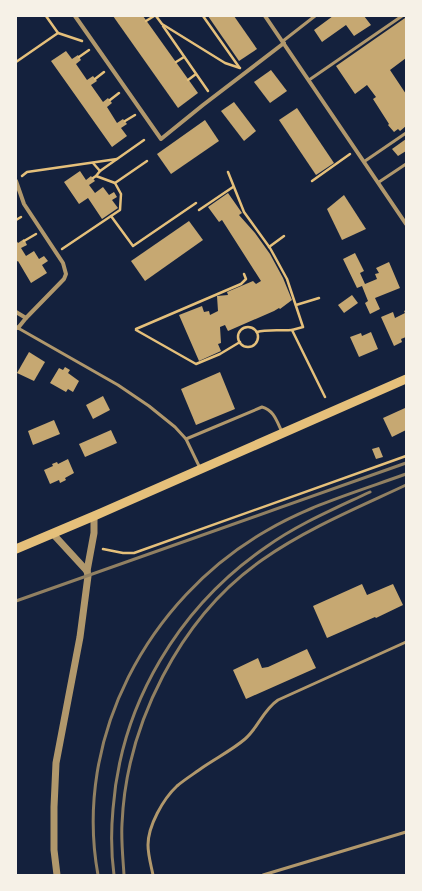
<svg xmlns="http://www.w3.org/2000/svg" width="422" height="891" font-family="Barlow,sans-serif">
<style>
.building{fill:#c6a872}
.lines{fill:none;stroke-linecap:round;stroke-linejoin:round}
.path{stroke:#e5c07b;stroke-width:2.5}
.service{stroke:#b1986c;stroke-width:3}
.minor{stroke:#b1986c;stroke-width:4}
.tertiary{stroke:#b1986c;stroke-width:7}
.primary{stroke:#e5c07b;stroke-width:9}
.rail{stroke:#918062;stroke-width:3}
</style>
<rect width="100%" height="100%" fill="#14213d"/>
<g class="building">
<polygon points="113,16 143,16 198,93 178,108"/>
<polygon points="208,16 234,16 257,49 239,61"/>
<polygon points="333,16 364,16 371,25 354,36 346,25 322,42 314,30"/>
<polygon points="405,18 406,20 406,58 390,70 406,94 406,126 400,131 398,129 394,132 388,125 389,124 373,99 376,97 367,85 355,94 336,66"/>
<polygon points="66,51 72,59 78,55 81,60 76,64 87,80 93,76 97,81 91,85 103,102 108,98 112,103 107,107 117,123 123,119 127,124 121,128 127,136 112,147 51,61"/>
<polygon points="271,70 287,91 270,103 254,82"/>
<polygon points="234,102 256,131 244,141 221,111"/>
<polygon points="297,108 334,163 316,175 279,120"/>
<polygon points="205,120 219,141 171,174 157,154"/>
<polygon points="406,139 406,151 398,156 392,149"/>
<polygon points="80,171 86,180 91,176 95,181 89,185 95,193 103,187 109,195 114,192 117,197 112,200 118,208 102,219 88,198 79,204 64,182"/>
<polygon points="228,193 242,213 239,215 255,233 270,254 283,278 292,300 280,309 279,308 274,311 228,331 225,325 220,327 221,343 218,344 221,351 199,361 179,315 202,306 204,312 209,311 210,315 218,311 217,296 228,295 227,292 253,281 256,284 261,281 222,220 219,222 208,207"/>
<polygon points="344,195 366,229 342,240 327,209"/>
<polygon points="189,221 203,240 145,281 131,261"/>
<polygon points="24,239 27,245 21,248 26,256 34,251 39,259 44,256 48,261 42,265 47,273 31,283 18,261 16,262 16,240 18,243"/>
<polygon points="355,253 364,271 360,273 365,284 377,279 375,274 379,273 376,268 389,262 400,288 375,298 380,309 370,314 365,303 368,301 362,286 357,288 343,259"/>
<polygon points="352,295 358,303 344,313 338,305"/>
<polygon points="406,310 406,337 401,339 402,342 394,346 381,317 393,312 395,318 405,313 404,311"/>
<polygon points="371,332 378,349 359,357 350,337 361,333 362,336"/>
<polygon points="29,352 45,362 34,381 17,373"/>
<polygon points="65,367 70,370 68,373 79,381 73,392 68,389 66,392 50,383 59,368 63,370"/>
<polygon points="220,372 235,409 196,425 181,389"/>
<polygon points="103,396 110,410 93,419 86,405"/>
<polygon points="405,408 406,411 406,430 392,437 383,418"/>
<polygon points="54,420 60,434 33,445 28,431"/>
<polygon points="111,430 117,443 85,457 79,444"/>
<polygon points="379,447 383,457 376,459 372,449"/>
<polygon points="68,459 74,473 65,478 66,480 60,483 59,480 50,484 44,470 53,466 52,464 57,462 58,464"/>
<polygon points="362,584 367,595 393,584 403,605 376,618 375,617 327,638 313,606"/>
<polygon points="307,649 316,668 246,699 233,670 258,658 262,668 268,667"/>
</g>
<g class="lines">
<g class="path">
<polyline points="156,16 162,24 225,63 240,68"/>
<polyline points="203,16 239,67"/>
<polyline points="146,21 154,16"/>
<polyline points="163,26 208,91"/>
<polyline points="58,33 82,41"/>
<polyline points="79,57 89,50"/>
<polyline points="16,62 58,33 46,16"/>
<polyline points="176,62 184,57"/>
<polyline points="95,79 104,72"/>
<polyline points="188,80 196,74"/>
<polyline points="110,100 119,93"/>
<polyline points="125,121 135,115"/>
<polyline points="93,163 100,171"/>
<polyline points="228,172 244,212 270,248 287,279 303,327 292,330 325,397"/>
<polyline points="22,176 27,172 117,159"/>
<polyline points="96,176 100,171 144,140"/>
<polyline points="93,178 96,176 115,183"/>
<polyline points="312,181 350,154"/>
<polyline points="199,210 233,187"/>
<polyline points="111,216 133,246 196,203"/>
<polyline points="16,220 21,217"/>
<polyline points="24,241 36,234"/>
<polyline points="269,247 284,236"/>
<polyline points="62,249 120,210 121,194 115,183 147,161"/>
<polyline points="296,305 319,298"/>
<circle cx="248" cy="337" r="10"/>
<polyline points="136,329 241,284 246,279 244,274"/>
<polyline points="136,330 196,364 220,354 240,342"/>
<path d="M257,332C266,329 282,331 292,330"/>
<polyline points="103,549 123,553 134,553 406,456"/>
</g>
<g class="service">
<polyline points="283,41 315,16"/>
<polyline points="309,80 402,16"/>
<polyline points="365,161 406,133"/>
<polyline points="379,182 406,164"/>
<polyline points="18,328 118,385 149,406 175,427 186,439 200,468"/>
<path d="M186,439L262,407C274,410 277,422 282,432"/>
<path d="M153,875C151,865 148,855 148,845C148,826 163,799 177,786C184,780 192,775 199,770C214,759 231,751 245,739C258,728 263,710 278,700L406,642"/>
<polyline points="263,875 406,832"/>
</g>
<g class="minor">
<polyline points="75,16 161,139 203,105 284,43"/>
<polyline points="265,16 406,224"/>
<polyline points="16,181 24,204 63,263 66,274 64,279 26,318 18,328 16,327"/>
<polyline points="16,312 26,318"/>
</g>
<g class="tertiary">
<polyline points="53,534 87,571"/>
<polyline points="57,875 54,850 54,807 56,763 80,637 88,576 87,571 94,533 94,516"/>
</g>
<polyline class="primary" points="16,549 94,516 406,379"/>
<g class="rail">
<polyline points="16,601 406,463"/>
<path d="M98,875C73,738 148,599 266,531C310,505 359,491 406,474"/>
<path d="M114,875C111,853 111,831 113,809C121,703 179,607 266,547C298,524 334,509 370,492"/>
<path d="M124,875C123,858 121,841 122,824C126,725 180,617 262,560C306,529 357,508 406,485"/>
</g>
</g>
<rect width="422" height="891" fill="none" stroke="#f6f1e7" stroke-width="34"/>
</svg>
